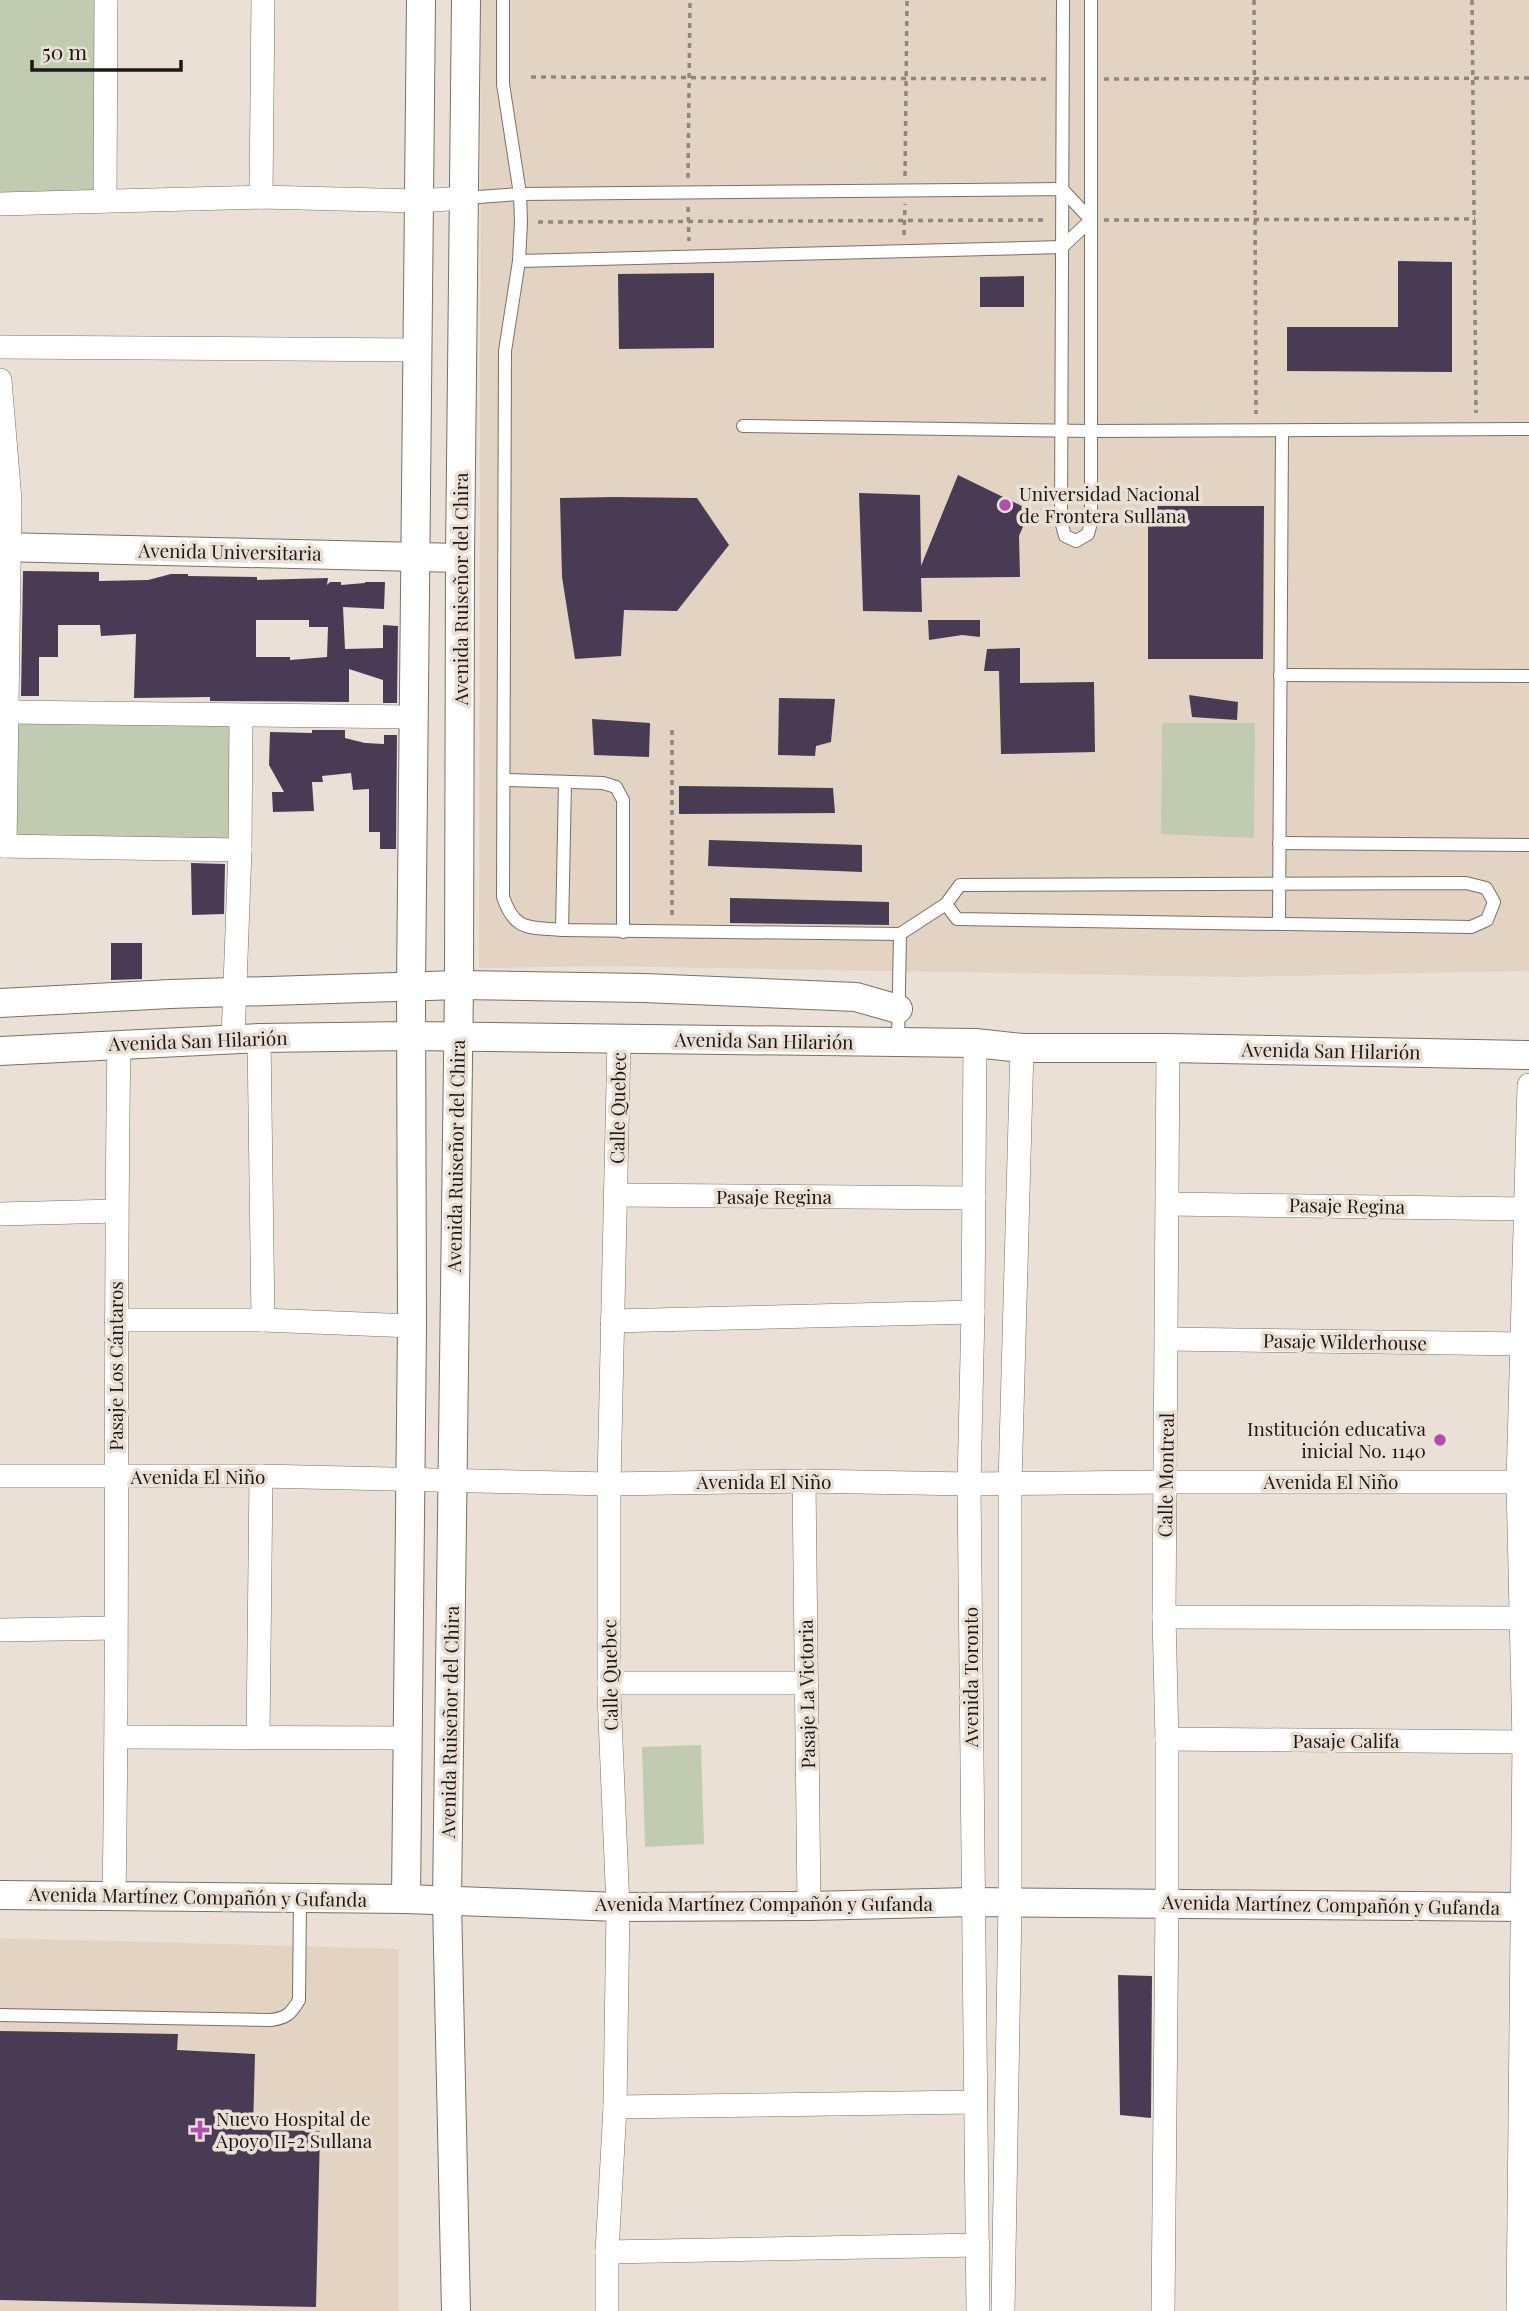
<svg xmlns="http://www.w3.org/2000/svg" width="1529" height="2311" font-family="'Playfair Display',serif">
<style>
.built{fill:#e3d3c2}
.green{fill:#c0cbaf}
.building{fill:#493b53;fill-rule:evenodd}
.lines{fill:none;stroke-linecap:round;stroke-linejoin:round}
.service-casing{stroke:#797066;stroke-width:14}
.minor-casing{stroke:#797066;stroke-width:24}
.tertiary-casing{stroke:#797066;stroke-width:30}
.path{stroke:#8e877f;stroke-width:3.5;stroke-dasharray:5 5;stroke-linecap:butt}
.service{stroke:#fff;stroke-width:12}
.minor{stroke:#fff;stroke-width:23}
.tertiary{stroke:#fff;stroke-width:28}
.poi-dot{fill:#b24cb1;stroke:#eae0d5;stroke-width:2.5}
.labels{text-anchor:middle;stroke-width:7;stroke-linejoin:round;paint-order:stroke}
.poi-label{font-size:19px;fill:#1d1916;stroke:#eae0d5;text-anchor:start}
.street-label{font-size:19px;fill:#1d1916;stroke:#eae0d5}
</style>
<rect width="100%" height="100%" fill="#eae0d5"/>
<g class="built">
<polygon points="481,0 1529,0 1529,971 1239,977 602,966 479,968"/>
<polygon points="0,1938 399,1949 399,2311 0,2311"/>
</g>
<g class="green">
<polygon points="0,0 100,0 99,195 0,198"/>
<polygon points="7,712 241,716 240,850 5,846"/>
<polygon points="1162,723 1255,723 1254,838 1161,834"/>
<polygon points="701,1745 704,1844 645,1847 642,1747"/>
</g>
<g class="building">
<polygon points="1398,261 1452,262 1452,372 1287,371 1287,327 1398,327"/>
<polygon points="714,273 714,348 619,349 618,274"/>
<polygon points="1024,276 1024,307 980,307 980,277"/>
<polygon points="958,475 1030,510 1019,536 1020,577 921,578 922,612 863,611 859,493 920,495 921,566"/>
<polygon points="615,497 697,498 729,545 677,611 624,610 621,656 575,659 562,577 560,498"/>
<polygon points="1148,506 1264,506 1263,659 1148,659"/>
<path d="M23,571L99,572V581L148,580L171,574H188V576L257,577V580L328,578L327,585L330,582H341V585L365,583V582H385L384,609L343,607L345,649L383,648V625L398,626L397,703H383V680L349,669V702L210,701V697L134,698L136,634L101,636L100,625H58V657H39V696H21ZM256,620H309V627H328L327,657L290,660V657H256Z"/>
<polygon points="928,620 980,620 980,637 962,635 929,640"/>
<polygon points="1020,648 1020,683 1094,682 1095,752 1001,754 999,671 984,671 987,649"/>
<polygon points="1189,695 1238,702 1237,720 1192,717"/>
<polygon points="779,698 835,699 831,742 816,746 815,756 778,755"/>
<polygon points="592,719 650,723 649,757 594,755"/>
<polygon points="312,730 345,730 345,738 365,743 384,744 384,735 397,735 396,849 380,849 380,832 369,832 369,789 353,790 351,773 322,776 323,782 312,782 314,811 273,812 272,792 284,792 269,765 270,732 312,733"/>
<polygon points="679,786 833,788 835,813 679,814"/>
<polygon points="709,840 862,845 862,872 708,866"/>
<polygon points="191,863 225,864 224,914 192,915"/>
<polygon points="730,898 889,902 889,925 730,923"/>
<polygon points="111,943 142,943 142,979 111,980"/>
<polygon points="1118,1975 1152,1976 1151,2118 1120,2115"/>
<polygon points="0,2031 178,2034 177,2050 255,2054 253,2130 320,2131 316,2307 0,2300"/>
</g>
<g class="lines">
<defs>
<g id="service">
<polyline points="1063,0 1061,521 1065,536 1076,541 1088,534 1091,523 1091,0"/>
<polygon points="1062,189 1091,220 1062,247 519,261 521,222 520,194"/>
<polyline points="464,198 520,194 503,84 503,0"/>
<path d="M519,261L505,351L503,897C515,932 529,927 562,930L900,934"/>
<polyline points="743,426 1091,431 1529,429"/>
<polyline points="1280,675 1529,676"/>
<polyline points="504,780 603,783 616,787 623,800 623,932"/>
<polyline points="1279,843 1529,845"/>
<polyline points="1279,924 1282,431"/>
<polyline points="562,930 565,782"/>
<polyline points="898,1042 900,934 946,904 960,885 1466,883 1486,888 1494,902 1487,920 1471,927 957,919 946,904"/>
<path d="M0,2015L271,2020C286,2018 291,2014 299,2000L300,1899"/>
</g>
<g id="minor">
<polyline points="261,197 263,0"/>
<polyline points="105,201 106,0"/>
<polyline points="0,204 261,197 418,201 464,198"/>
<polyline points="0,347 416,350"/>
<polyline points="0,380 10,500 5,846"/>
<polyline points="7,712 413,717"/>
<polyline points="0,846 240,850"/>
<polyline points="259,1038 263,1320"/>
<polyline points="233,1039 240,850 241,716"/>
<polyline points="975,1043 973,1312 969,1484 978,2311"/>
<polyline points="616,1195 974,1198"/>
<polyline points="1168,1204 1526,1209"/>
<polyline points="0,1214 116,1211"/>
<polyline points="116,1320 263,1320 412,1326"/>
<polyline points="612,1321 973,1312"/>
<polyline points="1167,1339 1524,1344"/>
<polyline points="0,1476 261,1476 609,1484 804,1481 969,1484 1166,1482 1529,1482"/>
<polyline points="804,1481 809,1906"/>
<polyline points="1164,1617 1520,1618"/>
<polyline points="0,1630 115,1628"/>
<polyline points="609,1683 807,1683"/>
<polyline points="117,1737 409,1738"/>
<polyline points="258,1737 261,1476"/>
<polyline points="1167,1739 1524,1742"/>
<path d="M114,1897C119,1613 114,1328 119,1044"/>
<polyline points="615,2107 975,2102"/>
<polyline points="607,2252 978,2245"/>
<polyline points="607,2311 607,2252 615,2107 618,1907 609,1694 609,1484 619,1039"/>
<polyline points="1003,2311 1010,1904 1010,1484 1022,1048"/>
<polyline points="1163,2311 1167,1903 1167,1739 1164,1617 1168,1048"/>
<polyline points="1518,2311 1524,1742 1518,1482 1529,1085"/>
</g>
<g id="tertiary">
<polyline points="0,547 460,558"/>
<polyline points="0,1003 170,994 459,985 644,988 856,997 898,1009"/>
<polyline points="0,1051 259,1038 411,1036 975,1043 1022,1048 1168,1048 1529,1055"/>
<polyline points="0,1895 406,1899 618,1907 809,1906 972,1902 1529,1907"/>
<polyline points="406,1899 412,1326 411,986 421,0"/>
<polyline points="456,2311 447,1901 459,985 460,558 466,0"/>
</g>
</defs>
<use href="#service" class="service-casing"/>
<use href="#minor" class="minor-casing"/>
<use href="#tertiary" class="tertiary-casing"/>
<g class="path">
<polyline points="1254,0 1256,414"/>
<polyline points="1472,0 1476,413"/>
<polyline points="531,77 1047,79"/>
<polyline points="1104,79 1529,78"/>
<polyline points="905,176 907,0"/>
<polyline points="688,178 690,0"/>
<polyline points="688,207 689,241"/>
<polyline points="1104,220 1475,219"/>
<polyline points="538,222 1048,220"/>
<polyline points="904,235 905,204"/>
<polyline points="672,915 672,725"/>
</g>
<use href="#service" class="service"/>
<use href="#minor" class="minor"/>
<use href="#tertiary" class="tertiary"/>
</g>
<g class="poi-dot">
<circle cx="1005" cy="505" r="7"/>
<circle cx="1440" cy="1440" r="7"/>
<path d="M196.5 2119.5h7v7h7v7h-7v7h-7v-7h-7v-7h7z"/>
</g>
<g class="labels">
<g class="poi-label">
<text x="1019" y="501">Universidad Nacional<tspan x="1019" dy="22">de Frontera Sullana</tspan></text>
<text x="1426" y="1436" text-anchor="end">Institución educativa<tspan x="1426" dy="22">inicial No. 1140</tspan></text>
<text x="216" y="2126">Nuevo Hospital de<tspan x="216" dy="22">Apoyo II-2 Sullana</tspan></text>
</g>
<g class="street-label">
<text transform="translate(230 552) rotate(1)" y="7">Avenida Universitaria</text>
<text transform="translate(461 589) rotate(-90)" y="7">Avenida Ruiseñor del Chira</text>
<text transform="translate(198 1041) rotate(-2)" y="7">Avenida San Hilarión</text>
<text transform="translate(764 1041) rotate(1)" y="7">Avenida San Hilarión</text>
<text transform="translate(1331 1051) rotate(1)" y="7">Avenida San Hilarión</text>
<text transform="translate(618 1108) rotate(-89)" y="7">Calle Quebec</text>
<text transform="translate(456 1156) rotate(-89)" y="7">Avenida Ruiseñor del Chira</text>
<text x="774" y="1204">Pasaje Regina</text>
<text transform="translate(1347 1206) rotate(1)" y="7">Pasaje Regina</text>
<text transform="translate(1345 1342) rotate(1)" y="7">Pasaje Wilderhouse</text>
<text transform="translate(116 1366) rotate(-90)" y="7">Pasaje Los Cántaros</text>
<text transform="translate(1166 1475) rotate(-89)" y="7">Calle Montreal</text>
<text x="198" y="1484">Avenida El Niño</text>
<text x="764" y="1489">Avenida El Niño</text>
<text x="1331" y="1489">Avenida El Niño</text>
<text transform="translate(610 1675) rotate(-91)" y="7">Calle Quebec</text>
<text transform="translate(971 1677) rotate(-90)" y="7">Avenida Toronto</text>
<text transform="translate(807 1694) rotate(-91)" y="7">Pasaje La Victoria</text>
<text transform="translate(450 1722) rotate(-89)" y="7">Avenida Ruiseñor del Chira</text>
<text x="1346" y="1748">Pasaje Califa</text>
<text transform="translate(198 1897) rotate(1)" y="7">Avenida Martínez Compañón y Gufanda</text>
<text x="764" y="1911">Avenida Martínez Compañón y Gufanda</text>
<text transform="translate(1331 1905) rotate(1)" y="7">Avenida Martínez Compañón y Gufanda</text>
</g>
</g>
<path d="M32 60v10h149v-10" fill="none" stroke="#1d1916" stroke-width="3.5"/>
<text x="42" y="60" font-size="21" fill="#1d1916" stroke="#eae0d5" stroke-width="5" paint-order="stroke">50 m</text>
</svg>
